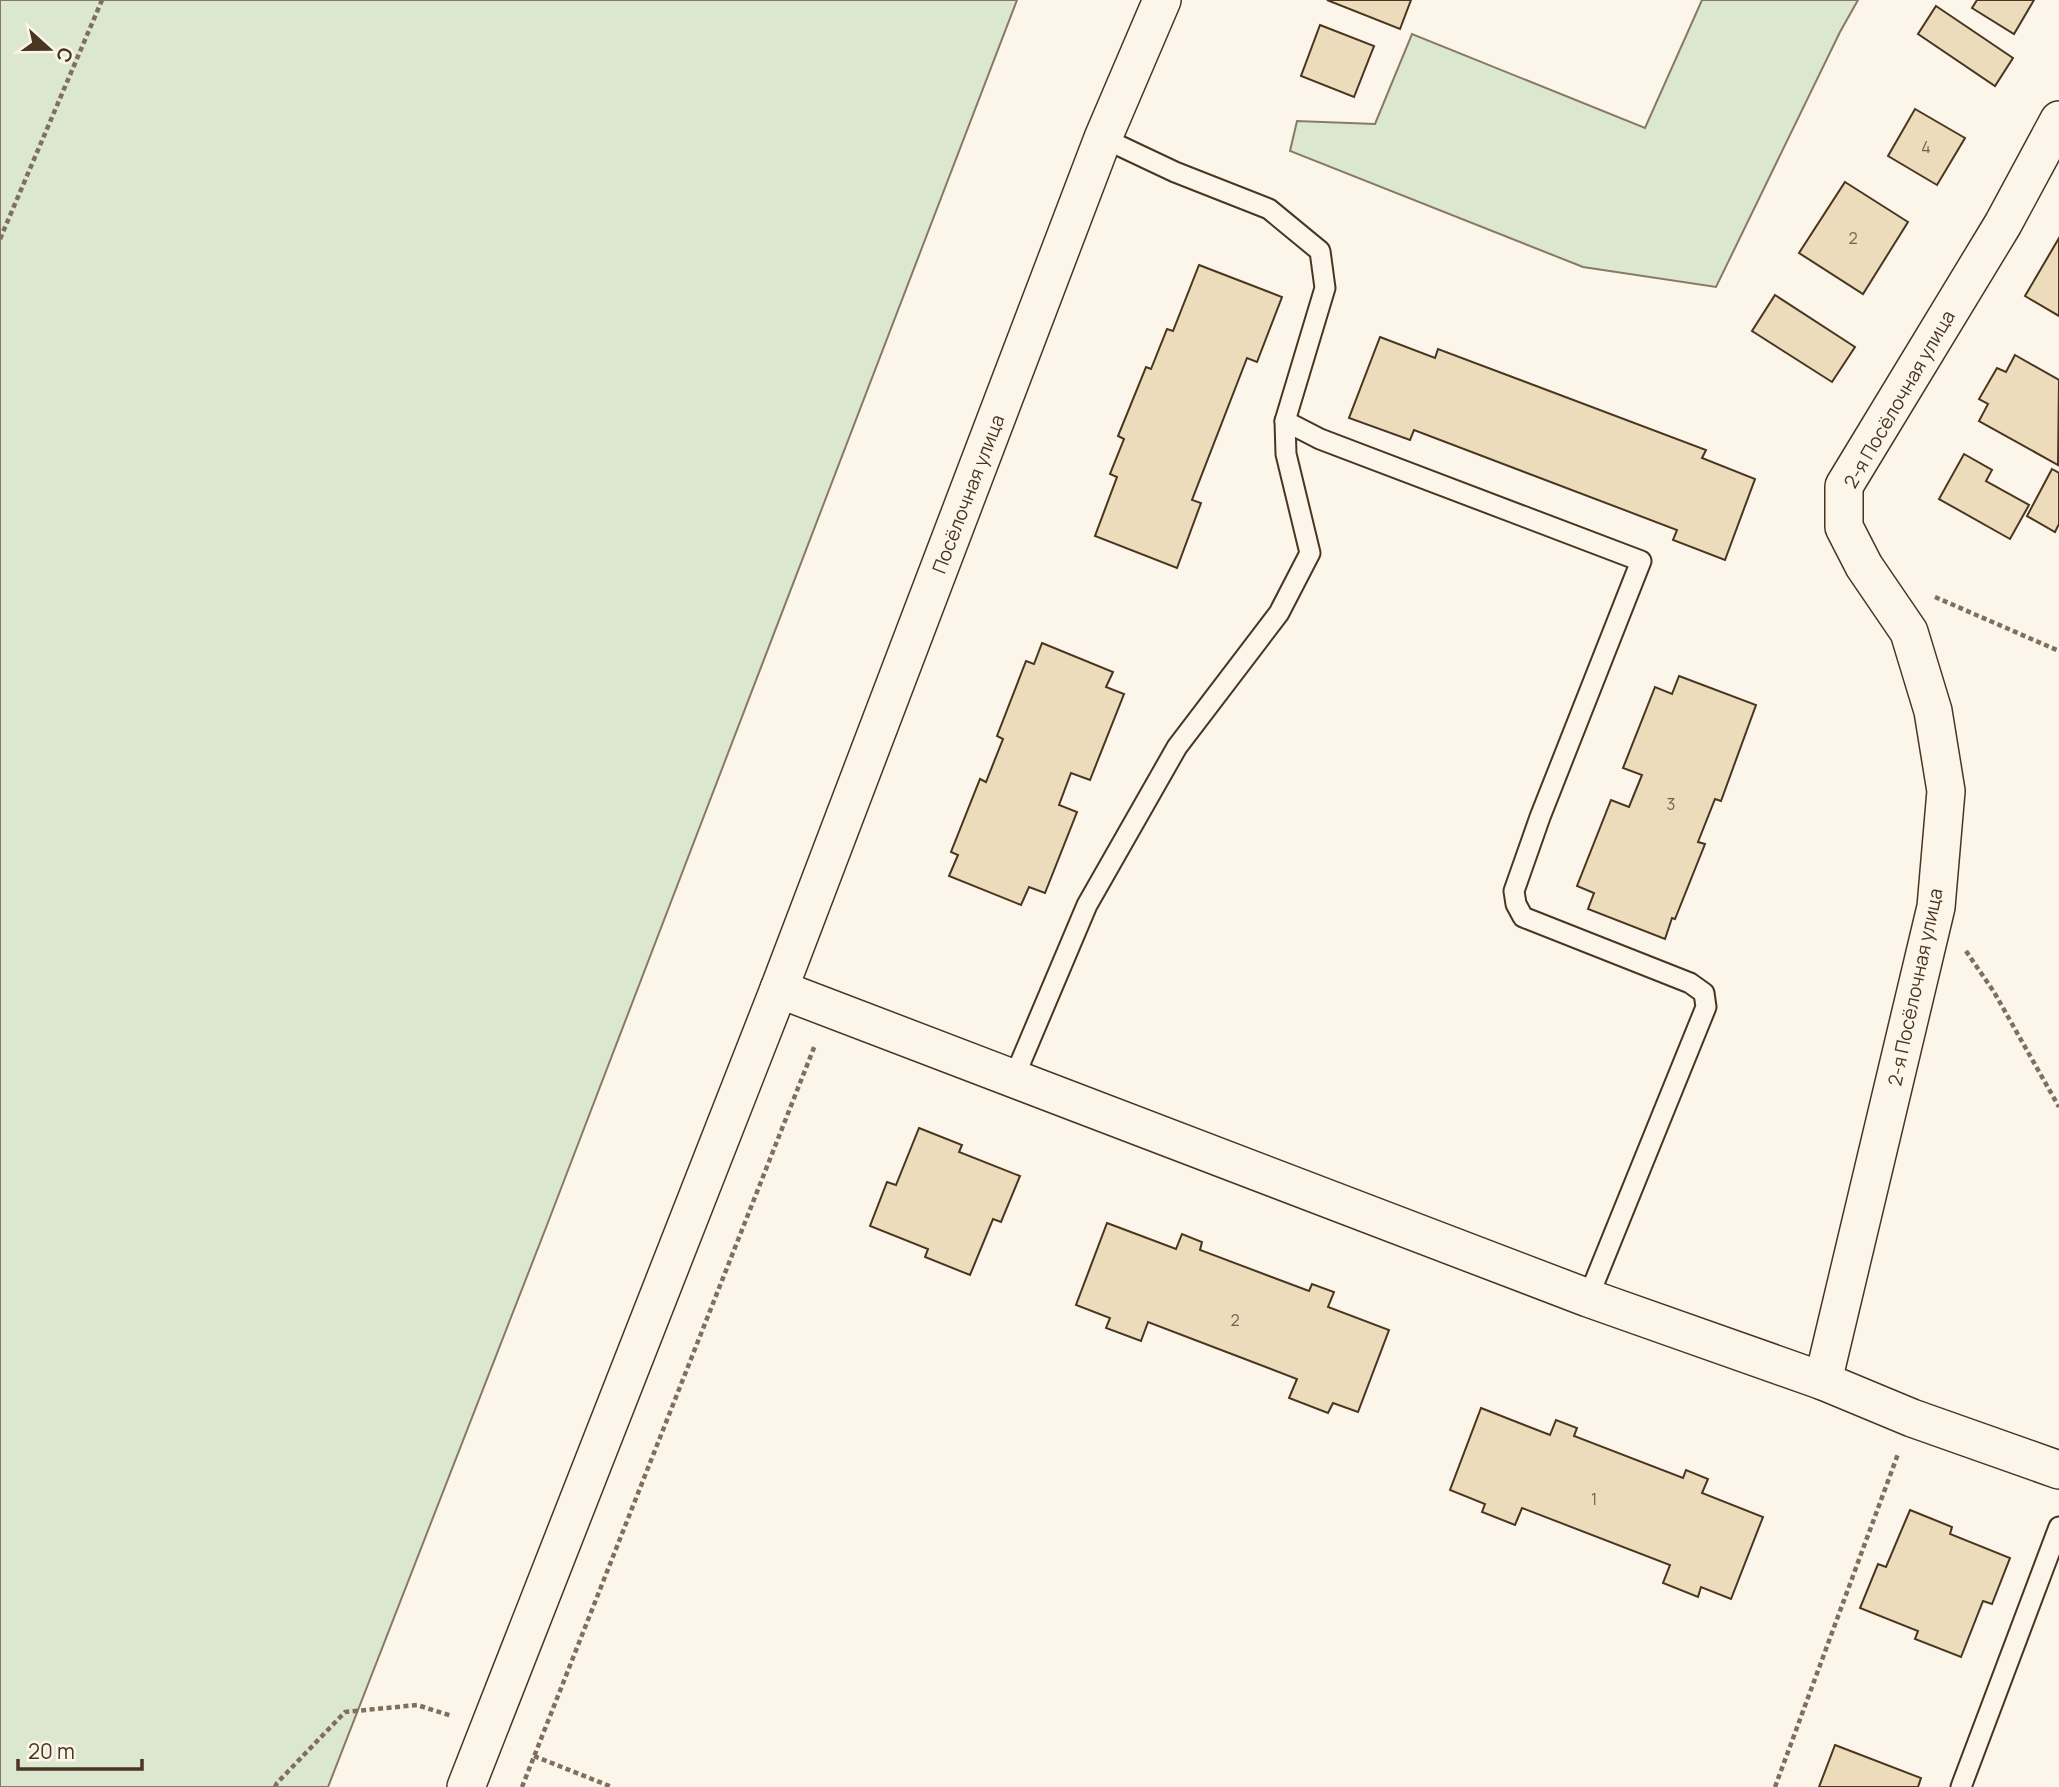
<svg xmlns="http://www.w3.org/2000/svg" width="2059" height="1787" font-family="Manrope,sans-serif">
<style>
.green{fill:#dce7d0;stroke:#887966;stroke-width:2}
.building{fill:#ecdcbc;stroke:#4a3520;stroke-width:2}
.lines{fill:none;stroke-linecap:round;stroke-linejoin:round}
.lane-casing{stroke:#4a3520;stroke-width:23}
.street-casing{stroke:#4a3520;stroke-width:40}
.path{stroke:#7f6f5c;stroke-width:4.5;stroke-dasharray:5 3.5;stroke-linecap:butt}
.lane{stroke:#fbf6e9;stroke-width:19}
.street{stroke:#fbf6e9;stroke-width:37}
.labels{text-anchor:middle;stroke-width:5;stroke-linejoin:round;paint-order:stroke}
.number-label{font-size:16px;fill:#725f47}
.street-label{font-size:19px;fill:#4a3520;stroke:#fbf6e9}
</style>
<rect width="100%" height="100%" fill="#fbf6e9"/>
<g class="green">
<polygon points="0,0 1017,0 547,1225 328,1787 0,1787"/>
<polygon points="1702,0 1858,0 1840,32 1716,287 1583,267 1290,151 1297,121 1375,124 1412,34 1645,128"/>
</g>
<g class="building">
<polygon points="1327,0 1411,0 1400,29"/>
<polygon points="1977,0 2034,0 2014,34 1972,8"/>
<polygon points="1936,6 2013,58 1995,86 1918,34"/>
<polygon points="1320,25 1374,46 1354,97 1301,76"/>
<polygon points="1915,109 1965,138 1937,185 1888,156"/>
<polygon points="1845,182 1908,222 1863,294 1799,253"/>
<polygon points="2059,238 2059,316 2025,296"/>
<polygon points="1199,265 1282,297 1257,362 1247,358 1192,500 1201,503 1177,568 1095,536 1117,477 1110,474 1124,439 1118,436 1146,367 1151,369 1167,329 1173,331"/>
<polygon points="1775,295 1855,347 1832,382 1752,331"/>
<polygon points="1380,337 1435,358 1438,349 1706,450 1702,458 1755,479 1725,560 1673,540 1677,530 1414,430 1410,440 1349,418"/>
<polygon points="2015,355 2059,380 2058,465 1979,421 1988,404 1979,399 1997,368 2006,372"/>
<polygon points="1964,454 1992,470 1986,481 2029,505 2010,539 1939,499"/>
<polygon points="2052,469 2059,473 2059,524 2055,532 2027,516"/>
<polygon points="1042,643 1113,672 1106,687 1124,694 1090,780 1071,773 1059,805 1077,812 1045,893 1029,887 1021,905 949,876 958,855 951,852 980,779 986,782 1003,739 997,736 1026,661 1034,664"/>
<polygon points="1679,676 1756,705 1721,801 1715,799 1698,842 1705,844 1675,919 1672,918 1665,939 1588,909 1594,893 1577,886 1611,800 1629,807 1642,775 1623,768 1655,687 1672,694"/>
<polygon points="919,1128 962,1145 959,1152 1020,1176 1001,1222 993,1219 970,1275 925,1257 928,1249 870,1226 887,1182 896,1185"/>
<polygon points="1107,1223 1176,1249 1182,1234 1202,1242 1200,1250 1309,1291 1312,1284 1334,1292 1328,1307 1389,1330 1358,1412 1333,1403 1328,1413 1289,1398 1297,1379 1148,1322 1141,1341 1106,1328 1110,1318 1076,1305"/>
<polygon points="1481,1408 1550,1435 1556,1420 1577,1428 1574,1436 1683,1478 1686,1470 1708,1479 1702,1493 1763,1517 1731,1599 1701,1587 1698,1597 1663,1583 1670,1565 1522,1508 1515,1525 1482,1512 1485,1504 1450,1490"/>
<polygon points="1910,1510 1952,1527 1950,1534 2010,1558 1992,1604 1983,1601 1961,1657 1915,1639 1918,1631 1860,1608 1878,1564 1886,1567"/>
<polygon points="1835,1745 1921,1778 1918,1787 1819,1787"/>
</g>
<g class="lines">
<defs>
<g id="lane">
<polyline points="1103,138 1175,172 1269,209 1320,251 1325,288 1285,421"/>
<polyline points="1013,1080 1087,905 1177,747 1279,613 1310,553 1286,454 1285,421 1320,439 1641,561 1540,817 1514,891 1516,904 1523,917 1690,983 1704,993 1706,1007 1588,1298"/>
<polyline points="1961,1787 2059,1527"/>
</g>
<g id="street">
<polyline points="779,989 1103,138 1162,0"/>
<polyline points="1823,1381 1936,907 1946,791 1933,711 1909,632 1864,566 1844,527 1844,486 2003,224 2059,120"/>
<polyline points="466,1787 779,989 1588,1298 1823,1381 1912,1418 2059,1470"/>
</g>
</defs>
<use href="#lane" class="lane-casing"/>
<use href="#street" class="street-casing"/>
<g class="path">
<polyline points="0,239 102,0"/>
<polyline points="1935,597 2059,651"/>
<polyline points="1966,951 1994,992 2059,1107"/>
<polyline points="534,1756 612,1787"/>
<polyline points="275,1787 277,1783 345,1712 417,1705 452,1716"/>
<polyline points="522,1787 815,1045"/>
<polyline points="1775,1787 1898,1454"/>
</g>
<use href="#lane" class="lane"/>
<use href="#street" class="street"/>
</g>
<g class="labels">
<g class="number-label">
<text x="1926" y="153">4</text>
<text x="1853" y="244">2</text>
<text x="1671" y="810">3</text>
<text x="1235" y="1326">2</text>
<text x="1594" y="1505">1</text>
</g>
<g class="street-label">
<text transform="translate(1899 399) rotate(-60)" y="7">2-я Посёлочная улица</text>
<text transform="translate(968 494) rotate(-69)" y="7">Посёлочная улица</text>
<text transform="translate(1915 987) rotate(-78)" y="7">2-я Посёлочная улица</text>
</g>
</g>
<g transform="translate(49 49) rotate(111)" stroke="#fbf6e9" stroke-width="5" paint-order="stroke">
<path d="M0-5L12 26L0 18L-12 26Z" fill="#4a3520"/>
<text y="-10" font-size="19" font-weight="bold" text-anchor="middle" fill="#4a3520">С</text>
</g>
<path d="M18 1759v10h124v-10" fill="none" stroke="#4a3520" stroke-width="3.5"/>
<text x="28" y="1759" font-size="21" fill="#4a3520" stroke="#fbf6e9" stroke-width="5" paint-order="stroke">20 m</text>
</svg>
